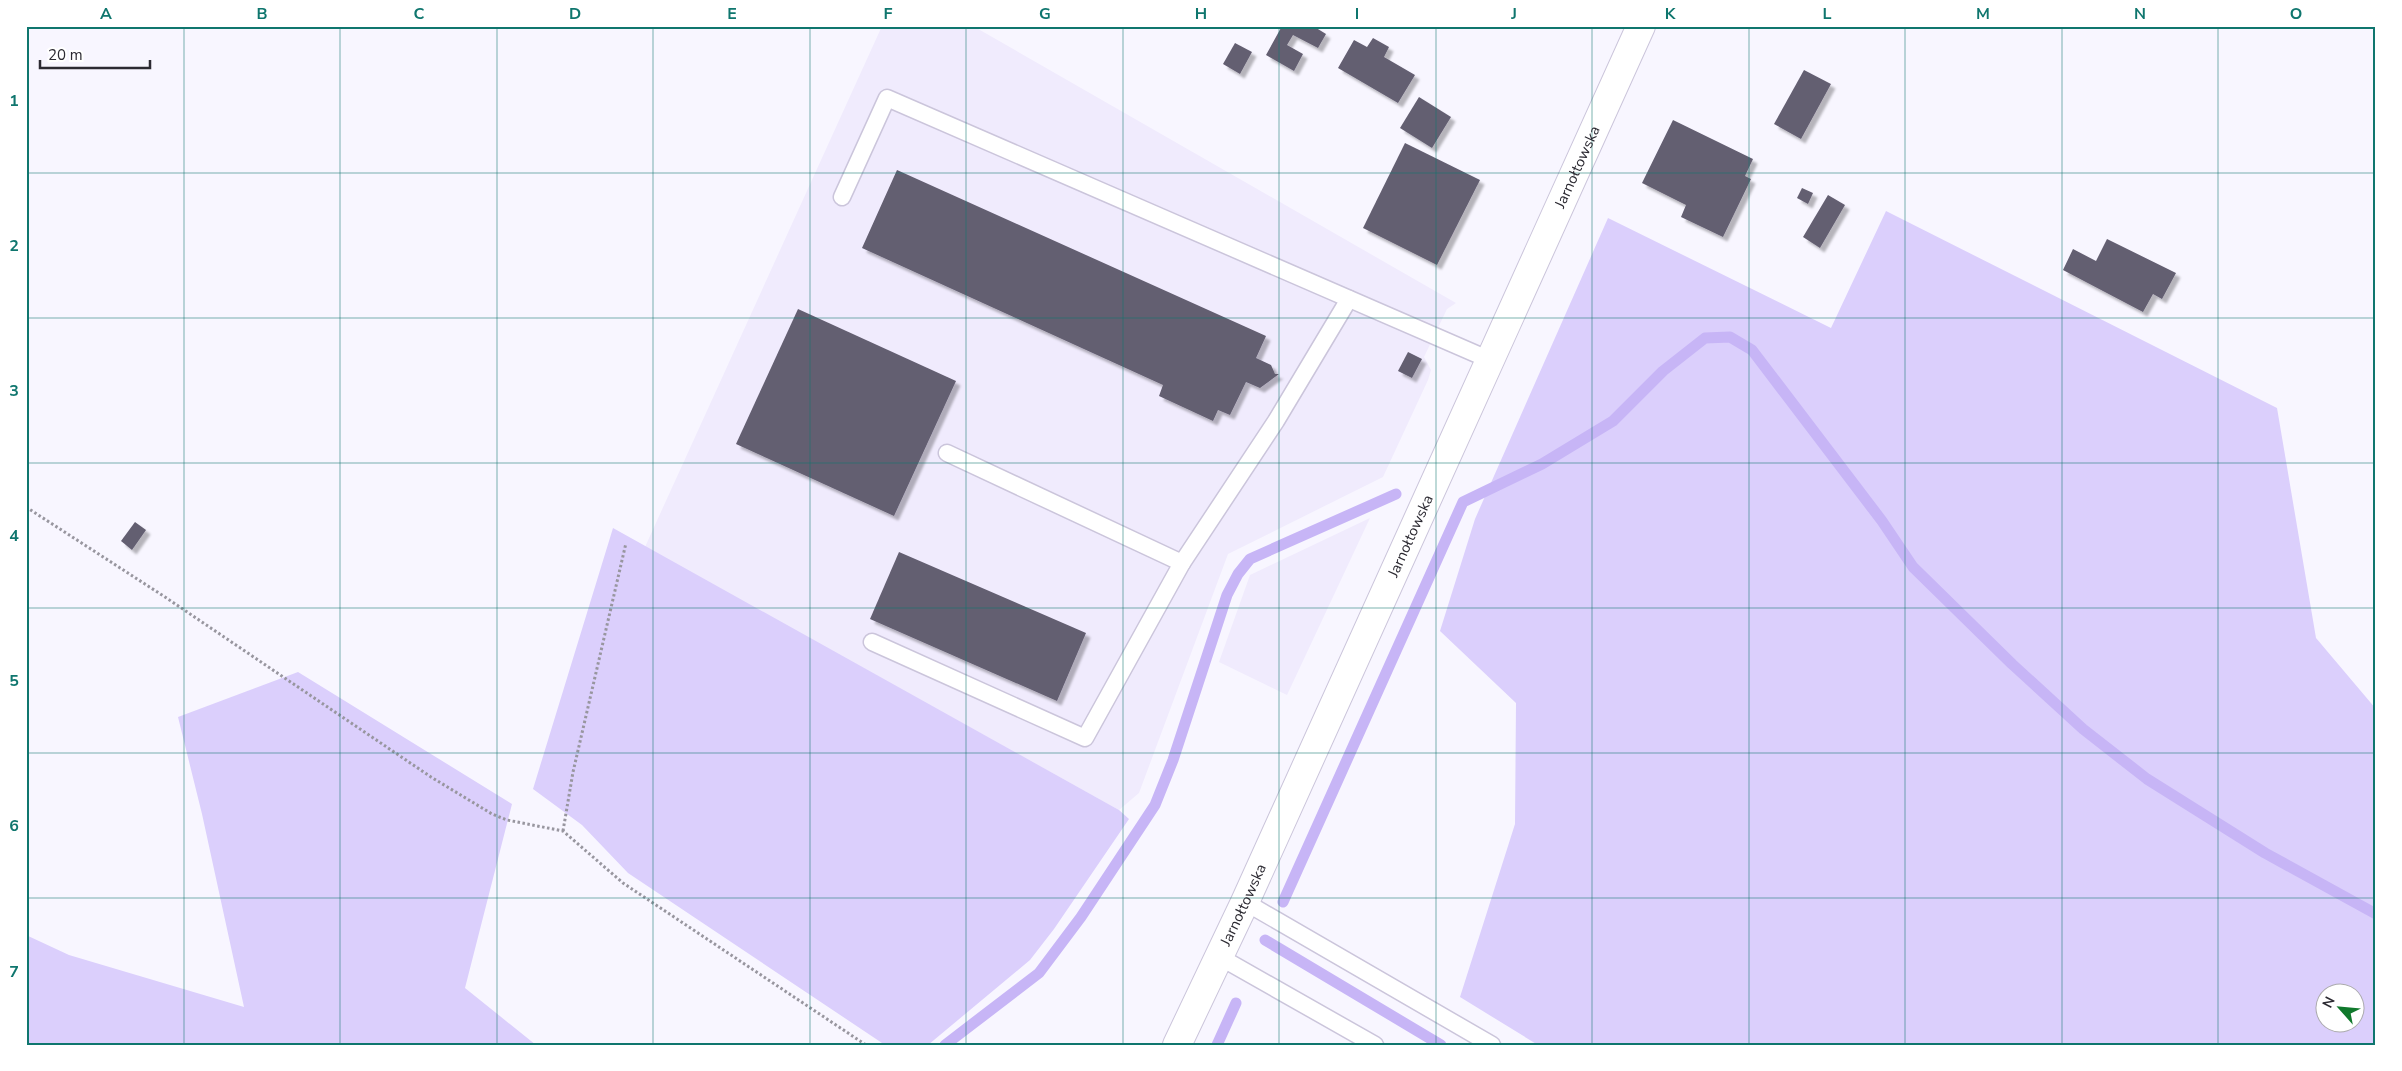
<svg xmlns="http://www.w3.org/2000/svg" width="2402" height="1071" font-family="'Nunito Sans',sans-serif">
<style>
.built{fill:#f0ebfd}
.green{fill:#dbcffc;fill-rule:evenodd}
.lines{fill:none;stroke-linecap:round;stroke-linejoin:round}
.stream{stroke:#c7b5f6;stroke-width:11}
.building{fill:#635e71;filter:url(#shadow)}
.service-casing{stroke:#cbc5db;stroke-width:19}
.tertiary-casing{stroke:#cbc5db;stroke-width:30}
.path{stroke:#98969f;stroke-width:3;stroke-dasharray:2.5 2.5;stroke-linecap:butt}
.service{stroke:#fff;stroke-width:16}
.tertiary{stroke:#fff;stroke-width:28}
.grid{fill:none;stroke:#0f766e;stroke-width:1;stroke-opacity:0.55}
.labels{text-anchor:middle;stroke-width:5;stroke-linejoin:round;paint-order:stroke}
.street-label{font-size:15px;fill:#2c2a32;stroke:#fff}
.neatline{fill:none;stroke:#0f766e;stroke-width:2}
.grid-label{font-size:16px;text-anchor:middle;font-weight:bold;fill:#0f766e}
</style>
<defs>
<filter id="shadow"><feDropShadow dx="4.5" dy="4.5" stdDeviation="1" flood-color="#0004"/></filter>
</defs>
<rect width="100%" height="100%" fill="#f8f6ff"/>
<g class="built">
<polygon points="882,26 973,26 1456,303 1447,309 1424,357 1431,370 1428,380 1383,477 1228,554 1139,793 1119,810 645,547"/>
<polygon points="1370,518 1287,695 1219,662 1250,575"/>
</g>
<g class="green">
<path d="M1886,211L2277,408L2316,638L2376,709V1045H1538L1460,997L1515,824L1516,703L1440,631L1475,519L1608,218L1831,328ZM2324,994H2354V1024H2324Z"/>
<polygon points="613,528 1119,810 1129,819 1054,929 1030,960 928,1045 885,1045 628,873 582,825 533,789"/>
<polygon points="298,672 512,804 465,988 536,1045 26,1045 26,935 69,955 244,1007 202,814 178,717"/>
</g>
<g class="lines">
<g class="stream">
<polyline points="1283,902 1463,502 1542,464 1613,421 1663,371 1705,338 1730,337 1752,350 1882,521 1913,567 2012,664 2083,729 2147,779 2265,853 2376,914"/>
<polyline points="1265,940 1441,1045"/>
<polyline points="945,1045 1039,973 1081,917 1155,805 1173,760 1227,595 1238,574 1250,559 1396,494"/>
<polyline points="1217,1045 1236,1003"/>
</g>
</g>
<g class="building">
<polygon points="1282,26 1313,26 1326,34 1318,48 1293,35 1287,45 1303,54 1294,71 1266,55"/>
<polygon points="1373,38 1389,47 1384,57 1415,75 1398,103 1338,68 1354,40 1367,47"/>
<polygon points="1235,43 1252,52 1240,74 1223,64"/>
<polygon points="1804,70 1831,84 1801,139 1774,124"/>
<polygon points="1419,97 1451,117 1432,148 1400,128"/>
<polygon points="1673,120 1753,159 1745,176 1751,179 1723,237 1681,217 1686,205 1642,183"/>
<polygon points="1405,143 1480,180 1437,265 1363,228"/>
<polygon points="897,170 1266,336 1256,358 1271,365 1275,374 1279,374 1260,388 1246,382 1230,415 1218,410 1213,421 1159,396 1163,385 862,248"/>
<polygon points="1802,188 1813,193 1808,204 1797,198"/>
<polygon points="1828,195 1845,205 1820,248 1803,237"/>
<polygon points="2107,239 2176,273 2162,299 2153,294 2143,312 2063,270 2073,249 2096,261"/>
<polygon points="798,309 956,381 894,516 736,444"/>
<polygon points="1408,352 1422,359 1412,378 1398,371"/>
<polygon points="135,522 146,530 132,550 121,541"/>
<polygon points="899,552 1086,633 1057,701 870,619"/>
</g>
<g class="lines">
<defs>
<g id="service">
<polyline points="842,197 887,98 1490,360"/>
<polyline points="947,453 1182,563 1276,421 1349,299"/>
<polyline points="872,642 1085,738 1182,563"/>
<polyline points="1245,902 1492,1045"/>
<polyline points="1218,956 1375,1045"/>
</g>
<g id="tertiary">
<path id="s1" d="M1177,1045L1245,902L1641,26"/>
</g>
</defs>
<use href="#service" class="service-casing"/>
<use href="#tertiary" class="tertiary-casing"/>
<g class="path">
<polyline points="26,507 165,597 431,777 492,814 507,820 563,831 623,883 866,1045"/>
<polyline points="563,831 573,772 626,543"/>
</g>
<use href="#service" class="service"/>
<use href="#tertiary" class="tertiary"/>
</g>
<path class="grid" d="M184,26V1045M340,26V1045M497,26V1045M653,26V1045M810,26V1045M966,26V1045M1123,26V1045M1279,26V1045M1436,26V1045M1592,26V1045M1749,26V1045M1905,26V1045M2062,26V1045M2218,26V1045M26,173H2376M26,318H2376M26,463H2376M26,608H2376M26,753H2376M26,898H2376"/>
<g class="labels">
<g class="street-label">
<text dy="5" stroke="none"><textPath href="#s1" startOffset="965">Jarnołtowska</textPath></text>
<text dy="5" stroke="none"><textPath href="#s1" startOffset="560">Jarnołtowska</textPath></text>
<text dy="5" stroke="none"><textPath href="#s1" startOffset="155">Jarnołtowska</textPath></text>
</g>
</g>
<rect width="2402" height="1071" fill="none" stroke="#ffffff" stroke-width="55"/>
<g transform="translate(2340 1008) rotate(297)"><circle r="24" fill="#ffffff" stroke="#abaaad"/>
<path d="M0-4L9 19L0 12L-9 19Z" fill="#10792c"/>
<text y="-8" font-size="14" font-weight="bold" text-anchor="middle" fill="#2c2a32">N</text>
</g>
<path d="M40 60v8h110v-8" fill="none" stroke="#2c2a32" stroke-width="2.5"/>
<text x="48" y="60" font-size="15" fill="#2c2a32" stroke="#ffffff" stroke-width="4" paint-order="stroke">20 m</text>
<rect x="28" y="28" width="2346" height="1016" class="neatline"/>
<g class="grid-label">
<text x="106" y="19">A</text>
<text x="262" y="19">B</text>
<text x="419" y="19">C</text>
<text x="575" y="19">D</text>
<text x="732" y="19">E</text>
<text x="888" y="19">F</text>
<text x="1045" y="19">G</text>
<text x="1201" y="19">H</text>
<text x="1357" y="19">I</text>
<text x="1514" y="19">J</text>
<text x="1670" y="19">K</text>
<text x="1827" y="19">L</text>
<text x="1983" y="19">M</text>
<text x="2140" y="19">N</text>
<text x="2296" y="19">O</text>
<text x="14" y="106">1</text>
<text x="14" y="251">2</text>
<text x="14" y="396">3</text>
<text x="14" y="541">4</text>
<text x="14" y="686">5</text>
<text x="14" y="831">6</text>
<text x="14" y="977">7</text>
</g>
</svg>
